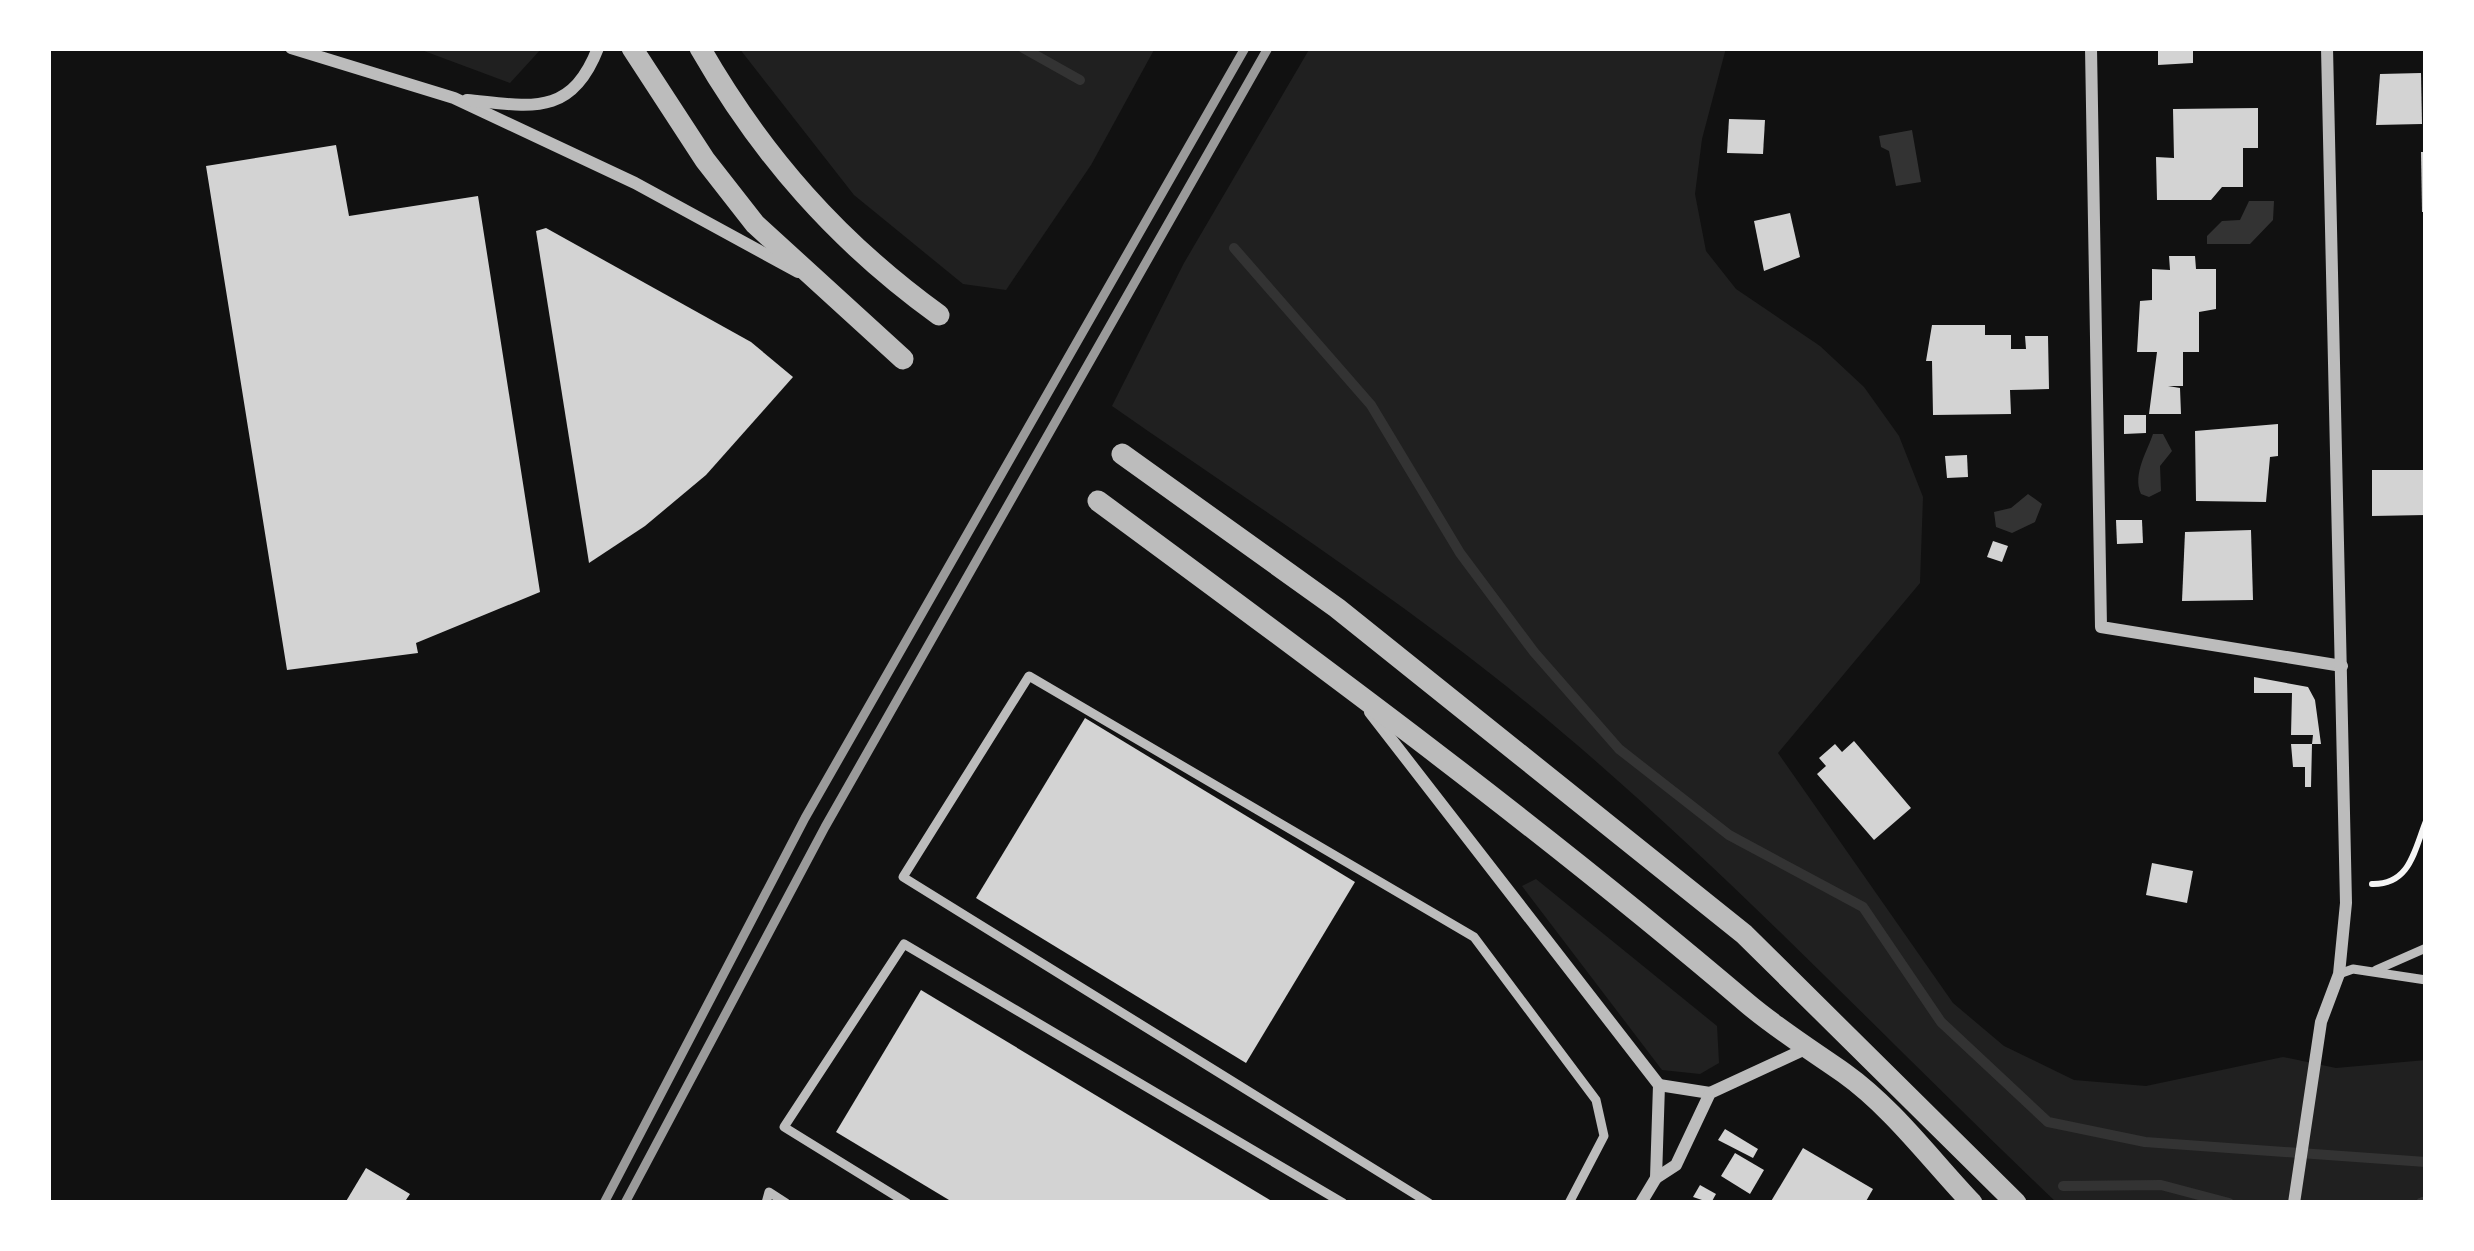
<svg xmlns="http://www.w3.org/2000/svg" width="2474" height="1251" font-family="Bitter,serif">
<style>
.green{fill:#202020}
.water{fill:#333}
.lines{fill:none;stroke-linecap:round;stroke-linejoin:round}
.stream{stroke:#333;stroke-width:10}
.building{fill:#d3d3d3}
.path{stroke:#f5f5f5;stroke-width:6}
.service{stroke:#bcbcbc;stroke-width:9}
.minor{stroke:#bcbcbc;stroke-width:12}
.tertiary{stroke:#bcbcbc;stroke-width:21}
.rail{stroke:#9a9a9a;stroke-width:9}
</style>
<rect width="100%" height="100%" fill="#111"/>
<g class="green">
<polygon points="416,48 542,48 510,83"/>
<polygon points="739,48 1155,48 1091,165 1006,290 963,284 854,195"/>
<path d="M1310,48H1726L1702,139L1695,194L1706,251L1736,289L1820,346L1864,387L1899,436L1923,497L1920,583L1778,753L1953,1003L2004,1046L2074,1080L2146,1086L2283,1057L2336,1068L2426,1060V1203H2057C1857,1013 1669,807 1448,641C1339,559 1224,484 1112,406L1184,263Z"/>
<polygon points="1536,879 1717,1026 1719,1063 1700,1074 1662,1070 1522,886"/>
</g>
<g class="water">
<polygon points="1912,130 1921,182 1896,186 1889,151 1881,147 1879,136"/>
<polygon points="2249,201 2274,201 2273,220 2250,244 2207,244 2207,236 2222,221 2240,220"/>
<path d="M2153,434H2163L2172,451L2160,466L2161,491L2149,497L2141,494C2132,474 2148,450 2153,434Z"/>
<polygon points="2028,494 2042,504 2035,522 2012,533 1996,527 1994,512 2011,508"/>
</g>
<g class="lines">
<g class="stream">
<polyline points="1023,48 1080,80"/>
<polyline points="1234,248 1371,405 1460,553 1534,652 1619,749 1729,835 1863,907 1941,1022 2048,1122 2145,1142 2426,1162"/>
<polyline points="2063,1186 2161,1185 2229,1203"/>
<polyline points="2421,1203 2426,1201"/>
</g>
</g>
<g class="building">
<polygon points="2158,48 2193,48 2193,63 2158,65"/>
<polygon points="2421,73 2422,124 2376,125 2380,74"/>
<polygon points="2258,108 2258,148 2243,148 2243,187 2222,187 2211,200 2157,200 2156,157 2174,158 2173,109"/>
<polygon points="1729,119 1765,120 1763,154 1727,153"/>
<polygon points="336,145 349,216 478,196 540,592 416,643 418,653 287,670 206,166"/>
<polygon points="2421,152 2426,152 2426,212 2422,212"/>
<polygon points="1790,213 1800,257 1764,271 1754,221"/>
<polygon points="546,228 751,342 793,377 706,475 645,526 589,563 536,231"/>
<polygon points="2169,256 2195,256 2196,269 2216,269 2216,309 2199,312 2199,352 2183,352 2183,386 2168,386 2180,388 2181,414 2149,414 2157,352 2137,352 2140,301 2152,300 2152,269 2170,270"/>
<polygon points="1932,325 1985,325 1985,335 2011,335 2011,349 2026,349 2025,336 2048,336 2049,389 2010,390 2011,414 1933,415 1932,361 1926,361"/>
<polygon points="2124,415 2146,415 2146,433 2124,434"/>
<polygon points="2278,424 2278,456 2270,457 2266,502 2196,501 2195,431"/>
<polygon points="1967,455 1968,477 1947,478 1945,456"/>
<polygon points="2372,470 2426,470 2426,515 2372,516"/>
<polygon points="2116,520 2142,520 2143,543 2117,544"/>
<polygon points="2251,530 2253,600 2182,601 2185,532"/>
<polygon points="1993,541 2008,546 2002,562 1987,557"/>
<polygon points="2254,677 2308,687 2315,700 2321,744 2312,744 2313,735 2291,735 2292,693 2254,693"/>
<polygon points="1085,718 1355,882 1246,1063 976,898"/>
<polygon points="1854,741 1911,808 1874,840 1817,774 1826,766 1819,758 1835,744 1842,752"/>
<polygon points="2291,744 2312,744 2311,787 2305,787 2305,767 2293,767"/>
<polygon points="2152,863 2193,871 2187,903 2146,895"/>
<polygon points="921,990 1275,1203 954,1203 836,1132"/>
<polygon points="1725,1129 1758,1149 1753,1158 1718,1140"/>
<polygon points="1803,1148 1873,1189 1865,1203 1770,1203"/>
<polygon points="1735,1153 1764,1170 1750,1194 1721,1176"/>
<polygon points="366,1168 410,1194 404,1203 345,1203"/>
<polygon points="1700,1185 1716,1194 1711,1203 1693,1197"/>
</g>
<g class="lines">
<path class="path" d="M2372,884C2410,885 2414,851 2426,821"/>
<g class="service">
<polyline points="2376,970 2426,948"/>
<polyline points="2339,974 2353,969 2426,980"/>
<polyline points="766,1203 769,1192 786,1203"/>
<polyline points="907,1203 784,1127 904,944 1343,1203"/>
<polyline points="1429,1203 903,877 1029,676 1474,937 1596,1100 1604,1136 1569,1203"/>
</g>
<g class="minor">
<polyline points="291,48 454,98 635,183 798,272"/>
<polyline points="2091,48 2101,627 2342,666"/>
<path d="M467,100C530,106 571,118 598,48"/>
<polyline points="1370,712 1659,1085 1656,1178 1641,1203"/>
<polyline points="1659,1085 1710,1093"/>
<polyline points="1656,1178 1676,1165 1710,1093 1803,1050"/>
<polyline points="2294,1203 2321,1022 2339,974 2346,903 2327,48"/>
</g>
<g class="tertiary">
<polyline points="632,48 705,160 755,224 903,359"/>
<path d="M700,48C762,156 838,242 939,315"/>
<polyline points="1122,454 1337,608 1744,934 2016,1203"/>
<path d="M1098,501C1318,663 1539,826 1748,1004C1779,1030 1811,1050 1844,1073C1893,1108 1931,1160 1972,1203"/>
</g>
<g class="rail">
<polyline points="604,1203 805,818 1245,48"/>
<polyline points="625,1203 825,827 1268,48"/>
</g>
</g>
<rect width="2474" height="1251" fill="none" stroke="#ffffff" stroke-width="102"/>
</svg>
